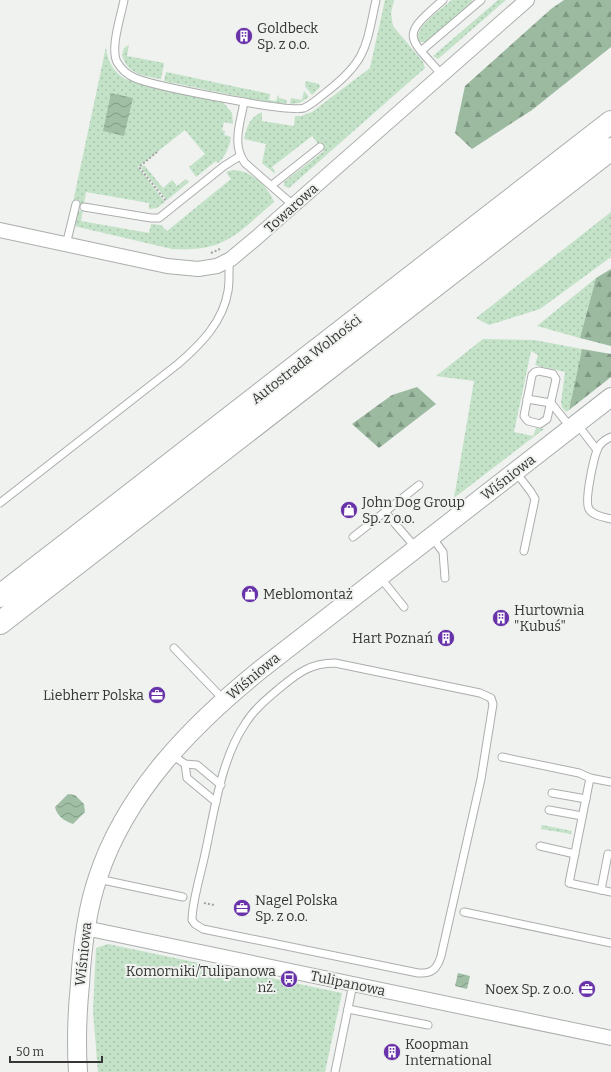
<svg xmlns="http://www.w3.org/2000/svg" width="611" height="1072" font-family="Bitter,serif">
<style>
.grass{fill:url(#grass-dots)}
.forest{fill:url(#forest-firs)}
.water{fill:url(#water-waves)}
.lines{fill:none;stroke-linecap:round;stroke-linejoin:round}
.service-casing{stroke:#abaeac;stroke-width:9}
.minor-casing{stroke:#abaeac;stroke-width:16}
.tertiary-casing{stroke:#abaeac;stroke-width:20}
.motorway-casing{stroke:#abaeac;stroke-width:24}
.path{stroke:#a0a2a0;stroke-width:2;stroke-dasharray:2 2;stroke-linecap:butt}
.service{stroke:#fff;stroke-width:7}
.minor{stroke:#fff;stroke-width:14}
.tertiary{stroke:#fff;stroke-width:18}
.motorway{stroke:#fff;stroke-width:22}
.labels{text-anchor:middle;stroke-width:4;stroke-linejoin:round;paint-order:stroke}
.poi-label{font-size:14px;fill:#353635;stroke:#eff2ef;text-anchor:start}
.street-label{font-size:14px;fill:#353635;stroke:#eff2ef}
</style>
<defs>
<pattern id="grass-dots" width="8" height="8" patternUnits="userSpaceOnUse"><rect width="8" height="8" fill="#c3e2c8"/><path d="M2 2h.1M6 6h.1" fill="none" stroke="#a8c2ac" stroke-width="1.8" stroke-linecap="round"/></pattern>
<pattern id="forest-firs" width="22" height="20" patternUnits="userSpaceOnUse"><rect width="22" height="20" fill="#9bbaa0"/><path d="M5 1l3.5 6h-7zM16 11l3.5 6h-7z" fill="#7f9883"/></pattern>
<pattern id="water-waves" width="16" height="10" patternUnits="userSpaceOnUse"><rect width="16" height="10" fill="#9fbea4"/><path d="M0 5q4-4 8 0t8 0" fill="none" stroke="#829b86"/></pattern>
</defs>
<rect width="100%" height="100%" fill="#eff2ef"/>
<g class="grass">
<path d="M385,0H394L391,13L393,26L423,62L425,68L289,188L284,186V182L324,151L312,136L272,167L275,172L274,173L262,163L266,144L244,139C247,126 249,118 262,112V121L294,126L295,116H301L312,112L370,68Z"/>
<path d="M452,0H472L473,2L426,42H419C412,28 442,9 452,0Z"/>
<polygon points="498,0 506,0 438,59 433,56"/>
<path d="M129,45L127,56L164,63L161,79C144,76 127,74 122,55L124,48Z"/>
<path d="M106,47C107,61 114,72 125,79L223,102L232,113L233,124L224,122L222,130L225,131L224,135L231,137C229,147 226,156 218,163L216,161L196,177L189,167L205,154L185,130L138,167L165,202L157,208L149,209V203L86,192L81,221L149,233L151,224L161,225L167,231L231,179L226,172C244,164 268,185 274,202C236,234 226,252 172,249L74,226L77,210L81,211V209L78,208L73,202Z"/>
<polygon points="166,72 270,94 269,100 276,101 278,95 279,96 279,98 287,100 286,104 266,102 164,81"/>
<polygon points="306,81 319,84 320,87 312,95 305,86"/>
<polygon points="304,91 309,97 299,103 290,104 291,98 302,100"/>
<polygon points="144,165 163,188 172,180 177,186 186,179 189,182 167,200 141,168"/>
<polygon points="611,212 611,257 540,309 489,325 476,318"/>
<polygon points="596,278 580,338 537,326"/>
<polygon points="483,339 534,340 582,349 569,410 566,412 562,407 561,402 565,372 535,365 538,355 531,351 514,432 533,436 536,428 544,429 454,498 474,381 436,376"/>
<polygon points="542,825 572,831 571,834 541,829"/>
<polygon points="108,944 342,993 325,1072 98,1072 93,1011 96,948"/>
</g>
<g class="forest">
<polygon points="564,0 611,0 611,47 532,110 472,149 455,133 465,86 551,9"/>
<polygon points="611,269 611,346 580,338 596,278"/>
<polygon points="582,349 611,354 611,377 569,410"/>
<polygon points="417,387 436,404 379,448 352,424 392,395"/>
</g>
<g class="water">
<polygon points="111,93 133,98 124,136 103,131"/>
<path d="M68,794L75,795L84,804L85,812L73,824C64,821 57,816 55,807Z"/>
<polygon points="458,973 470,976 467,989 455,986"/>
</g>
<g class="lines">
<defs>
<g id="service">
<path d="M124,0C121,16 110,48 117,62C121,69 128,75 135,78C154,86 289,113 304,108C313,104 321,96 329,90C367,60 366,46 376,0"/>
<polyline points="421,51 481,0"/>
<path d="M442,75C407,35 400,37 443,0"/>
<path d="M244,102C241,121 231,145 245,163L293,205"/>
<polyline points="272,185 320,147"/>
<polyline points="84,207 151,218 159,218 224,166 240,156"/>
<polyline points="66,245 76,204"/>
<polygon points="539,371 553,374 556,379 547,419 540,424 528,421 524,416 532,375 535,372"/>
<polyline points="527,399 551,403 571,428"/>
<polyline points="577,424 597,450"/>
<path d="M611,437C606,439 602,442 599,446C594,455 584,501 589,509C593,516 604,517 611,519"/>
<polyline points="515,471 531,492 535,499 524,551"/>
<path d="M0,503L178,364C201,344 223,322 228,291C230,280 228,269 230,260"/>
<polyline points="385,512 416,548"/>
<polyline points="431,536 443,552 445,578"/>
<polyline points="353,537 419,485"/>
<polyline points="379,576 404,607"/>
<polyline points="174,648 224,700"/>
<path d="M335,663L480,693L491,698L493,704L481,779L441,956C437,969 432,974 418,973L203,929L195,924L192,920C192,902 201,873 205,854C214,813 221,759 245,724C254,709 268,698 281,687C298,673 311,663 335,663Z"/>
<polyline points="171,754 185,764 197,765 221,785"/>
<polyline points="502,757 579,773 590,778"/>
<polyline points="185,764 187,778 216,802"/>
<polyline points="611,782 590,778 569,883 611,892"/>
<polyline points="552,793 586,799"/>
<polyline points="549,810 582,816"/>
<polyline points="540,846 575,854"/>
<polyline points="98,879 183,897"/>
<polyline points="601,890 608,854"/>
<polyline points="464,912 611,943"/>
<polyline points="348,1009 428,1025"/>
<polyline points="335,1072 353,984"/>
</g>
<g id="minor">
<polyline points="0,230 167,266 198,269 217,266 231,259 255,239 527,0"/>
<polyline points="85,928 611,1038"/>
</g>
<path id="tertiary" d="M78,1072C76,1042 77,1014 80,984C82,948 86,912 98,877C126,792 192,725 260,670L611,397"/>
<g id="motorway">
<polyline points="0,596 611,122"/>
<polyline points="0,623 611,149"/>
</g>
</defs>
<use href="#service" class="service-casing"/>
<use href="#minor" class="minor-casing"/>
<use href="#tertiary" class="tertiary-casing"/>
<use href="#motorway" class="motorway-casing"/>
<g class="path">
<polyline points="157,152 139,167 166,201"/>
<polyline points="211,253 220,249"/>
<polyline points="204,903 214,905"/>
</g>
<use href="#service" class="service"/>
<use href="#minor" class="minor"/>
<use href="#tertiary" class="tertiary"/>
<use href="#motorway" class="motorway"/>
</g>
<defs>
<symbol id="building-disc" viewBox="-11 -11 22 22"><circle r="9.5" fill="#6832a9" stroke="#eff2ef"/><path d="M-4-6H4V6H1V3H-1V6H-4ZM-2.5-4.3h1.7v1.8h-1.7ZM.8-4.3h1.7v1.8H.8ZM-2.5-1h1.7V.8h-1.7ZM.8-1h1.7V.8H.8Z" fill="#fff"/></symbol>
<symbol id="shop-disc" viewBox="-11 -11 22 22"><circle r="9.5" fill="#6832a9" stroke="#eff2ef"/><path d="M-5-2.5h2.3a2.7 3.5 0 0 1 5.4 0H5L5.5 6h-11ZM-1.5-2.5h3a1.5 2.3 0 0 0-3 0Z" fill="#fff"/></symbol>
<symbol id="office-disc" viewBox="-11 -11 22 22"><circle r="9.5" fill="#6832a9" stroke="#eff2ef"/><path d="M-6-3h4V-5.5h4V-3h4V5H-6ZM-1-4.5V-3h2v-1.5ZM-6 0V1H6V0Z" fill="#fff"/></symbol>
<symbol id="bus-disc" viewBox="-11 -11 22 22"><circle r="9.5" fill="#6832a9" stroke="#eff2ef"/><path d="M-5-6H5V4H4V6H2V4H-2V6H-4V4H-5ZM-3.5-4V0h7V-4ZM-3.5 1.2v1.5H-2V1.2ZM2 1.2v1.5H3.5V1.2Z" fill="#fff"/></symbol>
</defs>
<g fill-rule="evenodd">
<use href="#building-disc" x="234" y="26" width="20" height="20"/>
<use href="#shop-disc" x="339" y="500" width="20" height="20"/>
<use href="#shop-disc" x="240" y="584" width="20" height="20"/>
<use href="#building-disc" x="491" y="608" width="20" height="20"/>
<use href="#building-disc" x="436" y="628" width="20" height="20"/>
<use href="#office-disc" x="147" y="685" width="20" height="20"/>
<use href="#office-disc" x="232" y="898" width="20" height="20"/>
<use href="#bus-disc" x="279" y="969" width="20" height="20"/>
<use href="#office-disc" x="577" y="979" width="20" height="20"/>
<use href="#building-disc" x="382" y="1042" width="20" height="20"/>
</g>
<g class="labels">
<g class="poi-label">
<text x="257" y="33">Goldbeck<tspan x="257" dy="16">Sp. z o.o.</tspan></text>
<text x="362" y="507">John Dog Group<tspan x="362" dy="16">Sp. z o.o.</tspan></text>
<text x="263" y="599">Meblomontaż</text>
<text x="514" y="615">Hurtownia<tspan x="514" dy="16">"Kubuś"</tspan></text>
<text x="433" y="643" text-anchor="end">Hart Poznań</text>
<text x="144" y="700" text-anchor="end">Liebherr Polska</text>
<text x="255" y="905">Nagel Polska<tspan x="255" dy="16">Sp. z o.o.</tspan></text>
<text x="276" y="976" text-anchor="end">Komorniki/Tulipanowa<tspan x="276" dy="16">nż.</tspan></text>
<text x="574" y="994" text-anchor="end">Noex Sp. z o.o.</text>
<text x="405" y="1049">Koopman<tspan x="405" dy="16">International</tspan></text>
</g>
<g class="street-label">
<text transform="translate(291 208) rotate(-42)" y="5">Towarowa</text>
<text transform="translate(306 359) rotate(-38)" y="5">Autostrada Wolności</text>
<text transform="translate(508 477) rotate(-38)" y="5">Wiśniowa</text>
<text transform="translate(253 676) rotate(-40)" y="5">Wiśniowa</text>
<text transform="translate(83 954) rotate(-84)" y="5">Wiśniowa</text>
<text transform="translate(348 983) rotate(12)" y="5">Tulipanowa</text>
</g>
</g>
<path d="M10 1056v6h92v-6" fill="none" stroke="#353635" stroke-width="2"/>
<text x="16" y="1056" font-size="12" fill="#353635" stroke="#eff2ef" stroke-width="3" paint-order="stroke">50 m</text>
</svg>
